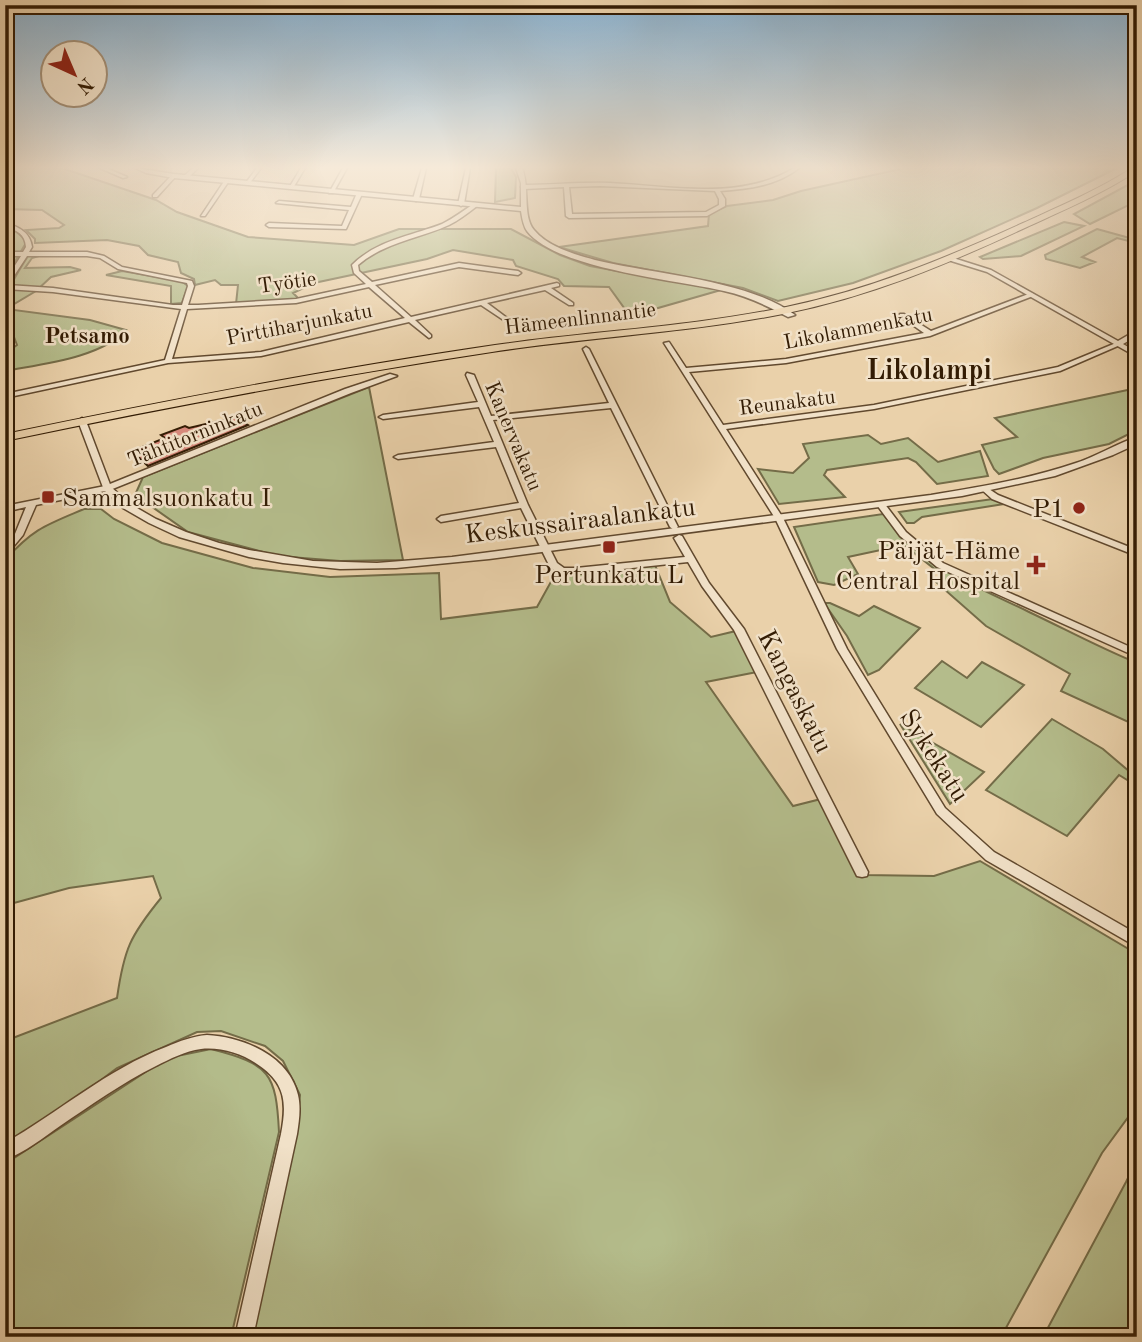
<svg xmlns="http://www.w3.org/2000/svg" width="1142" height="1342" font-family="'Old Standard TT',serif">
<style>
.green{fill:#b4bc8b;stroke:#746c48;stroke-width:2}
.building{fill:#d98a7d;stroke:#331c04;stroke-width:2}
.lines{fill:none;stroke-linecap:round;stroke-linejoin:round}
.minor-casing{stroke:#61492e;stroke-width:3}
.tertiary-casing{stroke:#61492e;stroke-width:3}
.primary-casing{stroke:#331c04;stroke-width:2}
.minor{fill:#f1e1c8;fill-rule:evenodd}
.tertiary{fill:#f1e1c8;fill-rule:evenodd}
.primary{fill:#ead1aa;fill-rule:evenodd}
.poi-dot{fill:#8f2418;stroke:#f1e1c8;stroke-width:2.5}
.labels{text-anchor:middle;stroke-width:5;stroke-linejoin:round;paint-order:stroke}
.far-street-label{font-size:21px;fill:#331c04;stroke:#f1e1c8}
.far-neighbourhood-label{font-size:23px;font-weight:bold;fill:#331c04;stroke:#f1e1c8}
.poi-label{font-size:26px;fill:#331c04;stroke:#f1e1c8;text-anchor:end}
.street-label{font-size:26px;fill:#331c04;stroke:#f1e1c8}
.far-district-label{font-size:28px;font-weight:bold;fill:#331c04;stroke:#f1e1c8}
</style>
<rect width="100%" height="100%" fill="#ead1aa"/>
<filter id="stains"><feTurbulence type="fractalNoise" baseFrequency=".00286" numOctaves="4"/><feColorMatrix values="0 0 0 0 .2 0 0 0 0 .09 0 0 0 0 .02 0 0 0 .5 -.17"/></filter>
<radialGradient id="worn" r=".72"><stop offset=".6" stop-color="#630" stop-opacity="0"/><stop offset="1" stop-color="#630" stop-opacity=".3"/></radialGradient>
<g class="green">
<polygon points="5,168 62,168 156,200 177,212 248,237 354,245 399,229 511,229 560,255 590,266 721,290 630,316 609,287 564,286 558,279 516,266 513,260 453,250 427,259 314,283 293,293 299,299 236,304 238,285 221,285 215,280 195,285 194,279 181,273 178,262 148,255 139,246 107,240 35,243 35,239 26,230 59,228 64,225 42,210 5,209 5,172 12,170"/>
<polygon points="496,168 511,168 516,177 515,198 495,202"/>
<polygon points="905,168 1117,168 1037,208 941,251 853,283 778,301 743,288 613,263 559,247 708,226 709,214 727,206 773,200 801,191"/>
<polygon points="1137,180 1137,200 1133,203 1090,224 1074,214"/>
<polygon points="1064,222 1084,226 1021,256 983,259 980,257"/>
<polygon points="5,227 13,229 27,241 5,279"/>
<polygon points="1097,229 1137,240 1137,243 1117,238 1082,257 1095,262 1080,268 1046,259 1045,255"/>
<path d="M28,256H39L32,258L25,268L70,267L81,270L51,277L36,291L6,309L90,320L126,330C101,358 41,364 5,371V354L17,345C0,302 4,294 28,256Z"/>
<polygon points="122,271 181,281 188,286 182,303 171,304 171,286 106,275"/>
<polygon points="369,387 403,560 340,561 278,556 188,532 135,495 143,477"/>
<polygon points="1137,388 1137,430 1109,444 1043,458 999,474 994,469 982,445 1017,437 995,418"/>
<polygon points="868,435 881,444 908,438 938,462 980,451 988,476 937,484 916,462 908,458 827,470 824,475 845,497 779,504 758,469 793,473 809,458 803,444"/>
<polygon points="993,499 1004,504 922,517 914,523 907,523 899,512"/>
<path d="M84,509H101L114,519L162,543L253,568L330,577L439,573L441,619L537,607L553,578L573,573L655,565L670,602L711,637L736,631L757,672L706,682L793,806L821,799L864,875L934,876L980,861L1137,954V1111L1132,1112L1102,1153L1001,1337H252L297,1128L300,1095L283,1061L265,1046L221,1031L197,1032L117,1068L47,1120L5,1143V1041L117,998C124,949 130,936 161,898L153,876L69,888L14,903L5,902V560C34,528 46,525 84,509Z"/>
<path d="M883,514C923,567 972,584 1029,612C1065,629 1100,648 1137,663V726L1061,691L1070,674L986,626L936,582L942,575L904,545L848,557L858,574L834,585L818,582L794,527Z"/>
<polygon points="824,603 830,603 859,616 874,606 920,628 879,670 868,675 847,636"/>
<polygon points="942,661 967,678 982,662 1024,685 981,727 915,688"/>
<polygon points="1052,719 1103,749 1137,778 1137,786 1119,775 1067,836 986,790"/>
<polygon points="900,724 984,772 950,804"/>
<path d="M211,1049C270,1064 276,1073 279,1132L231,1337H5V1164L167,1058Z"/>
<polygon points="1137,1160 1137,1337 1043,1337 1126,1182"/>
</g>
<polygon class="building" points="235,417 248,425 148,466 132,451 165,438 161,435 185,426 189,428"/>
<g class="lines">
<defs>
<g id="minor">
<polygon points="100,168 106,168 127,177 123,178"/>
<polygon points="193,168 198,168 188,178 184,178 184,176"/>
<polygon points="257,168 261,168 249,184 245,184"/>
<polygon points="301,168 305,168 293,188 289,188"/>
<polygon points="343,168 347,168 333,193 329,193"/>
<polygon points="422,168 426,168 419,199 416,201 413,199"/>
<polygon points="466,168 470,168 464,204 461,206 458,204"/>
<path d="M794,168H799C776,186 748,189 720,191L725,199V206L707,216L569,218L566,216L564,187L524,189L521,187L524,185C553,185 581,182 610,183C670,186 741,201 794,168ZM600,186L715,191L719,199V205L706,212L572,214L569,187Z"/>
<polygon points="172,175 176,176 157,197 153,197 153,195"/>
<polygon points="225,180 229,181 205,216 201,216"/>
<polygon points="357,193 362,194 346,229 269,227 266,225 269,223 342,226 349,210 276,203 279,201 351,207"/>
<path d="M475,203L477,206C468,213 459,220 449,225C418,239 385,242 358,265L359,271L372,282L459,263L518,271L521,273L518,275L459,267L375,285L411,317L557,283L559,284V286L551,288L573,303V305H569L545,290L487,303L507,318L508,319L505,321L481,305L415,320L431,335V337L429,338L409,322L261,356L168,363L5,398V394L165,360L181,309L53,292L5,289V281L21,256H5V252H23L26,247C25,234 17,230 5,227V223C19,227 30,232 32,247L29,252H87L104,256L122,267L192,281L194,286L188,305H198L296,299L366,284L354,273L352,265C377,240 411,236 442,224C454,218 464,210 475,203ZM27,256H87L100,258L118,269L187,283L188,286L182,305H173L53,288L8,285ZM369,287L405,318L261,352L172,359L187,309L296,303Z"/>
<polygon points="1031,293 1034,295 1033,296 930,336 786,363 689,372 723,425 874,405 1058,367 1116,343 1120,343 1120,345 1060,371 874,409 726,429 783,518 847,649 945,808 994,852 1137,934 1137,947 986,860 937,814 837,649 775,518 664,343 669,342 686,368 786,359 924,333 900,316 900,314 904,314 931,331"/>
<polygon points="5,331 8,333 8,350 5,352"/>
<polygon points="586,347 589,349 678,527 674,530 670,527 611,408 493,420 528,505 557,563 564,568 576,568 685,557 674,538 679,535 682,536 709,583 744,629 868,872 867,876 862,877 857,876 734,630 702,586 688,562 576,574 559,573 550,567 521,508 441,522 437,519 441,516 519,503 496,447 398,459 394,457 398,455 494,442 479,407 383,419 379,417 383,415 478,402 466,375 467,373 474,375 491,416 609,403 583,349"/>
<polygon points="390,374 397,376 351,393 110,490 36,505 23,535 8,553 5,554 5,545 15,534 26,507 5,512 5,506 105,486 345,389"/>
<polygon points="986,487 998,495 1137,550 1137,556 992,499 982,490"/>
<polygon points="881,502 884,503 906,532 943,563 1137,650 1137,657 937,567 900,536 877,505"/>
<path d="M207,1035C244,1037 289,1056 298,1095C301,1108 299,1121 297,1134L253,1337H235L281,1134C287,1103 286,1083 257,1064C241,1053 220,1047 201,1049C185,1051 170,1059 156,1066C122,1083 91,1105 60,1126C43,1138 25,1152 5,1160V1143C59,1112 108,1069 166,1047C180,1041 193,1036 207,1035Z"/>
</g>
<g id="tertiary">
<path d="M135,168L174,174L521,207V183L516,168H522C530,186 522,216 534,230C548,247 574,254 595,260C652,274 750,280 795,315L788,317C768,306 747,296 724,291C677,280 556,269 527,231C523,225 522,217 521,211L174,178L146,173Z"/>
<polygon points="950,257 991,270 1118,341 1137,330 1137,336 1123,344 1137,352 1137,357 987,272 948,260 947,259"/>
<path d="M82,418L86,421L111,487L130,504L156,519L186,532L219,543L249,550L313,561L377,563L452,557L931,495C980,487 1029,479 1076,463C1097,456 1116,444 1137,437V444L1113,455L1055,476L962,496L489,559L396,568L340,569L283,563L249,557L179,537L149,523L123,508L104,490L78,421Z"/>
</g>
<path id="primary" d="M1132,168H1137V171C1102,194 1064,210 1027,227C948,264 869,297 783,314C687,333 589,337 492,352C328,377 167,407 5,441V434C168,400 331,369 495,345C592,331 690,327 786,307C869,290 946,258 1023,223C1060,206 1098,190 1132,168Z"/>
</defs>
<use href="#minor" class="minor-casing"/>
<use href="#tertiary" class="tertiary-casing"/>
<use href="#primary" class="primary-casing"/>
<use href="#minor" class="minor"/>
<use href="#tertiary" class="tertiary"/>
<use href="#primary" class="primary"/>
</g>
<linearGradient id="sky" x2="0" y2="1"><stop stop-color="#8ab4d4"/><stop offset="0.47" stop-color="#f6ead9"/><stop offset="1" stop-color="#f6ead9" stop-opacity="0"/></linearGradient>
<rect width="1142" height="356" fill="url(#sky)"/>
<g class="poi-dot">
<rect x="41" y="490" width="14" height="14" rx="3.5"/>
<circle cx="1079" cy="508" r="7"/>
<rect x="602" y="540" width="14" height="14" rx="3.5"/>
<path d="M1032.5 554.5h7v7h7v7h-7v7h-7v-7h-7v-7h7z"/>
</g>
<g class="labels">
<g class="far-street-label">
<text transform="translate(287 282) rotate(-8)" y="7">Työtie</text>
<text transform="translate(580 318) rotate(-7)" y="7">Hämeenlinnantie</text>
<text transform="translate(299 324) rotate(-11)" y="7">Pirttiharjunkatu</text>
<text transform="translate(858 328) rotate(-11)" y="7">Likolammenkatu</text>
<text transform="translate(787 402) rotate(-7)" y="7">Reunakatu</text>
<text transform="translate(195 434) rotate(-22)" y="7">Tähtitorninkatu</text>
<text transform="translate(514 436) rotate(67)" y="7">Kanervakatu</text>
</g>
<g class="far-neighbourhood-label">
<text x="87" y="343">Petsamo</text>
</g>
<g class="poi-label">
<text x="62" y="506" text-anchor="start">Sammalsuonkatu I</text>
<text x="1065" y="517">P1</text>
<text x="1020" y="559">Päijät-Häme<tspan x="1020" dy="30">Central Hospital</tspan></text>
<text x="609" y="583" text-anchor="middle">Pertunkatu L</text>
</g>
<g class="street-label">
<text transform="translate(580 520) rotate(-7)" y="9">Keskussairaalankatu</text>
<text transform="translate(796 691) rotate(63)" y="9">Kangaskatu</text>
<text transform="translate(935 755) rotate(57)" y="9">Sykekatu</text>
</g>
<g class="far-district-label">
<text x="929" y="379">Likolampi</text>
</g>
</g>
<rect width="1142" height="1342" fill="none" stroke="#ead1aa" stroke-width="28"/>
<rect x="7" y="7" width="1128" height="1328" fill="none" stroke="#331c04" stroke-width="3.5"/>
<rect x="14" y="14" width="1114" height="1314" fill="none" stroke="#331c04" stroke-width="2"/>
<g transform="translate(74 74) rotate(136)"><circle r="33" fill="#f1e1c8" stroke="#a5927a" stroke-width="2"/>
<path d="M0-5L12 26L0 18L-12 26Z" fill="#8f2418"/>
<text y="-10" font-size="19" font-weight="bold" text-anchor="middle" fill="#331c04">N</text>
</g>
<rect width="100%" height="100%" filter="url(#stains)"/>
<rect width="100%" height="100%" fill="url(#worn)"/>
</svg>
